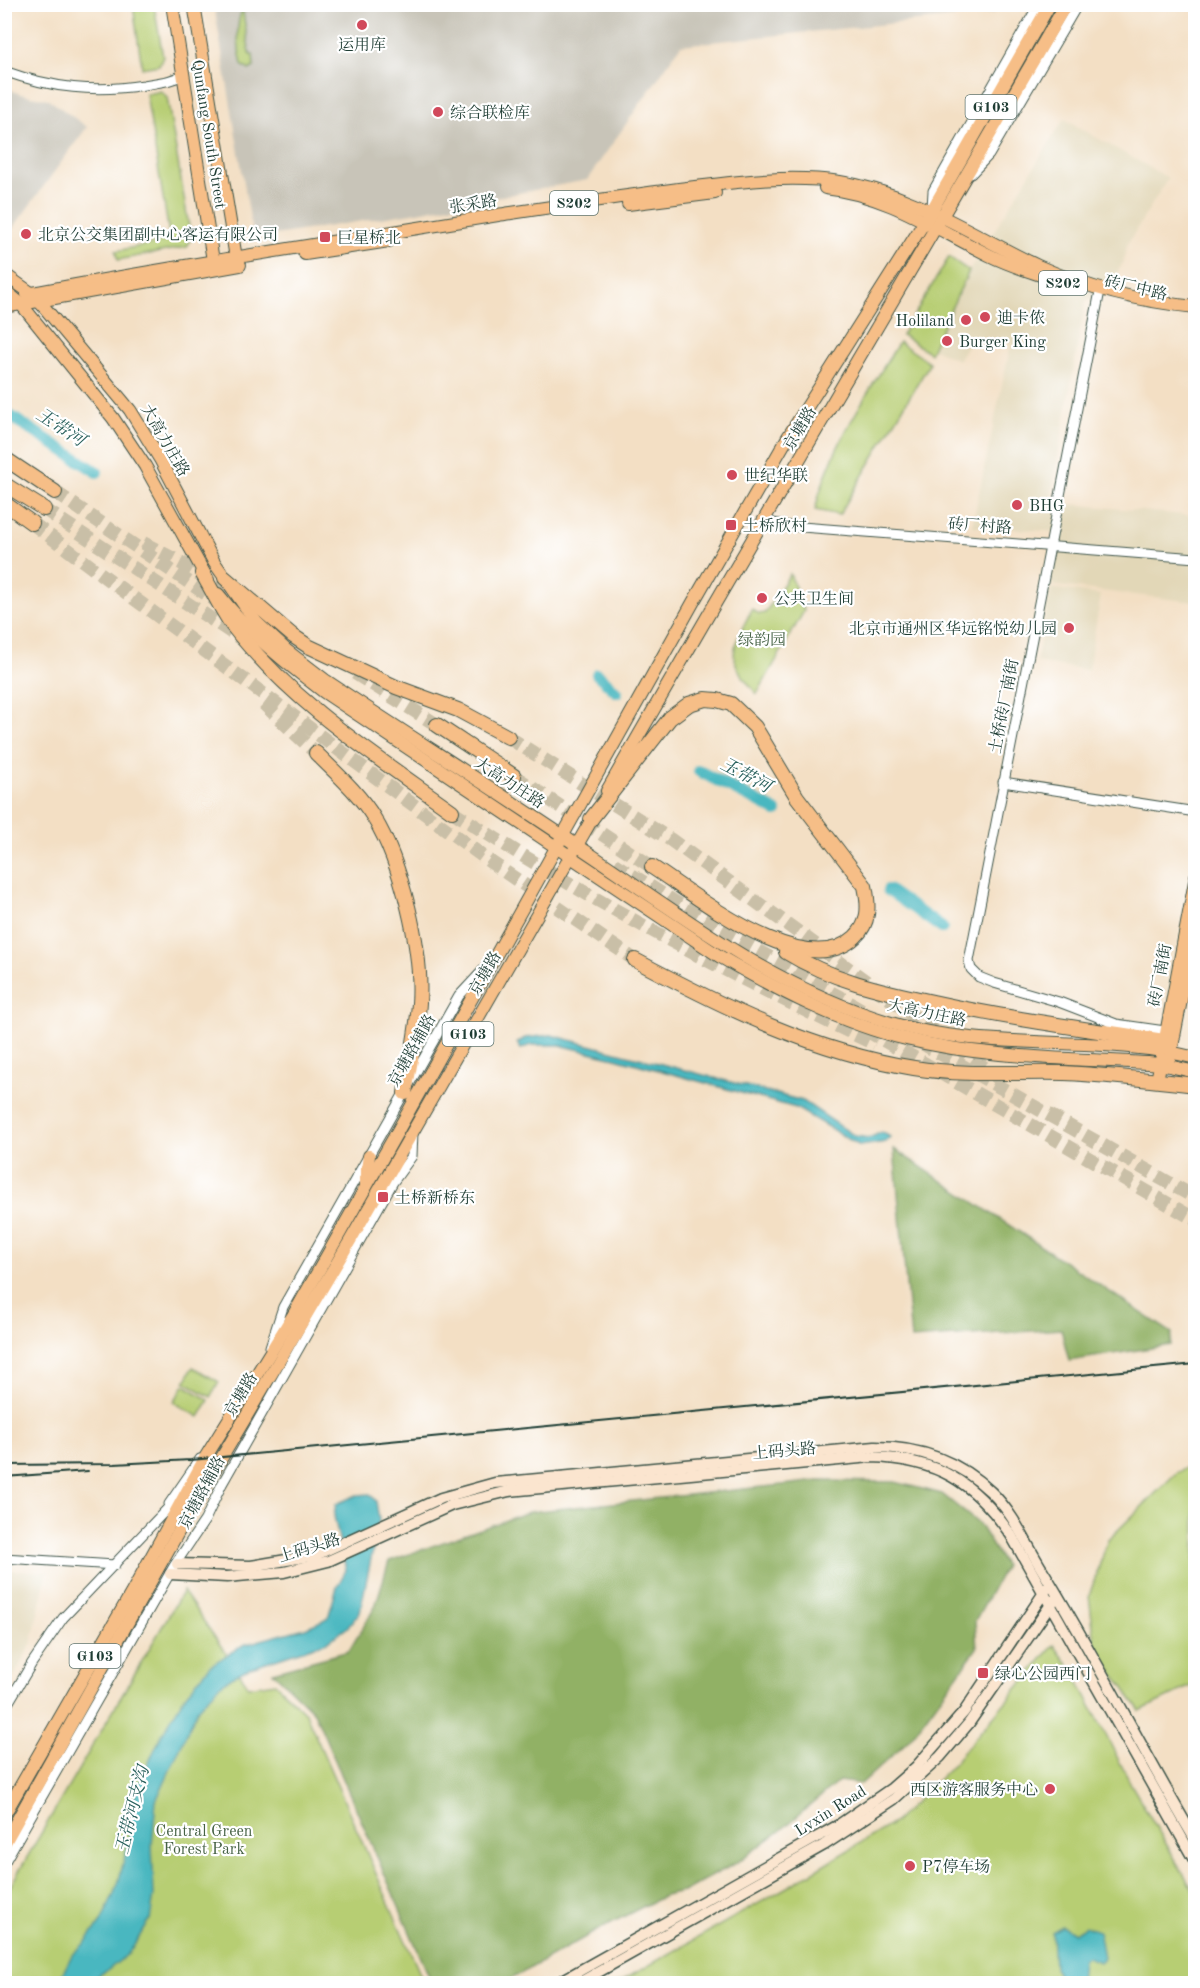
<svg xmlns="http://www.w3.org/2000/svg" width="1200" height="1988" font-family="'Old Standard TT','Noto Serif SC',serif">
<style>
.built{fill:#e2d7b7}
.industrial{fill:#c8c4b8}
.green{fill:#b7ce73;stroke:#6b8654;stroke-width:1.5}
.forest{fill:#91b165;stroke:#58774c;stroke-width:1.5}
.water{fill:#48b7c0;stroke:#347a7a;stroke-width:1.5}
.lines{fill:none;stroke-linecap:round;stroke-linejoin:round}
.river{stroke:#48b7c0;stroke-width:12}
.motorway-tunnel{stroke:#c9bfa7;stroke-width:14;stroke-dasharray:14 7;stroke-linecap:butt}
.tertiary-casing{stroke:#3f554a;stroke-width:11}
.secondary-casing{stroke:#3f554a;stroke-width:13}
.primary-casing{stroke:#3f554a;stroke-width:14}
.trunk-casing{stroke:#3f554a;stroke-width:14}
.motorway-casing{stroke:#3f554a;stroke-width:16}
.tertiary{stroke:#fff;stroke-width:9}
.secondary{stroke:#fbe5cf;stroke-width:10}
.primary{stroke:#f6be87;stroke-width:12}
.trunk{stroke:#f6be87;stroke-width:12}
.motorway{stroke:#f6be87;stroke-width:14}
.rail{stroke:#1f3d34;stroke-width:2}
.poi-dot{fill:#d1495b;stroke:#fff;stroke-width:2}
.labels{text-anchor:middle;stroke-width:4.5;stroke-linejoin:round;paint-order:stroke}
.shield{fill:#fff;stroke:#627771;stroke-width:1.5}
.shield-label{font-size:15px;font-weight:bold;fill:#1f3d34}
.poi-label{font-size:16px;fill:#1f3d34;stroke:#fff;text-anchor:start}
.street-label{font-size:16px;fill:#1f3d34;stroke:#fff}
.park-label{font-size:16px;fill:#456144;stroke:#fff}
.water-label{font-size:18px;font-style:italic;fill:#2b625e;stroke:#fff}
</style>
<rect width="100%" height="100%" fill="#fff"/>
<filter id="ink" filterUnits="userSpaceOnUse"><feTurbulence type="fractalNoise" baseFrequency=".0167" numOctaves="2"/><feDisplacementMap in="SourceGraphic" scale="12" xChannelSelector="R" yChannelSelector="G"/><feConvolveMatrix kernelMatrix="1 2 1 2 8 2 1 2 1" color-interpolation-filters="sRGB"/></filter>
<filter id="wash" filterUnits="userSpaceOnUse"><feTurbulence type="fractalNoise" baseFrequency=".008" numOctaves="4" result="noise"/><feDisplacementMap in="SourceGraphic" scale="24" xChannelSelector="R" yChannelSelector="G"/><feGaussianBlur stdDeviation="1.35" result="paint"/><feColorMatrix in="noise" values="0 0 0 0 0 0 0 0 0 0 0 0 0 0 0 0 0 1.4 0 .05"/><feComposite in="paint" operator="in"/></filter>
<g filter="url(#wash)">
<rect width="100%" height="100%" fill="#f3dfc4"/>
<g class="built">
<polygon points="1064,119 1168,178 1128,243 1123,263 1113,279 1085,303 1050,502 1195,516 1195,602 1050,585 1061,532 972,526 1011,343 973,336 958,360 934,349 971,268"/>
<polygon points="1051,588 1101,595 1088,670 1036,662"/>
<polygon points="5,1570 47,1572 31,1645 5,1692"/>
</g>
<g class="industrial">
<polygon points="214,5 996,5 995,13 681,45 587,180 418,212 257,238 253,236"/>
<polygon points="5,87 20,94 48,99 87,127 5,239"/>
</g>
<g class="green">
<polygon points="133,5 154,5 163,57 159,65 142,68"/>
<path d="M242,10H246L243,12L250,55H253L254,67L249,70L242,65C238,49 235,25 242,10Z"/>
<polygon points="161,91 167,97 191,239 187,247 118,260 116,251 170,240 146,94"/>
<polygon points="949,257 969,271 930,353 902,335"/>
<path d="M899,342L930,363L839,515L815,510C829,449 867,395 899,342Z"/>
<path d="M790,574L804,611L757,694C724,657 731,651 752,609L759,614L765,613Z"/>
<polygon points="193,1367 219,1382 211,1397 185,1382"/>
<polygon points="184,1385 209,1400 199,1417 174,1402"/>
<polygon points="1195,1463 1195,1684 1140,1711 1096,1649 1089,1596 1108,1540 1176,1473"/>
<polygon points="183,1591 249,1687 275,1683 306,1714 424,1983 5,1984 5,1895"/>
<polygon points="1054,1645 1073,1671 1132,1786 1195,1893 1195,1983 616,1984 789,1886 895,1822 948,1770"/>
</g>
<g class="forest">
<polygon points="894,1149 1172,1333 1170,1345 1069,1361 1061,1329 911,1339"/>
<polygon points="819,1481 895,1482 942,1494 979,1524 1005,1566 975,1621 977,1648 910,1739 861,1784 839,1781 780,1831 736,1863 683,1892 664,1896 605,1926 504,1983 432,1983 314,1712 273,1672 349,1651 375,1607 389,1561 529,1512"/>
</g>
<g class="water">
<polygon points="551,1035 803,1101 855,1136 869,1138 882,1132 890,1137 886,1142 860,1146 796,1108 615,1058 559,1045 531,1045 521,1049 517,1043 525,1038"/>
<polygon points="370,1494 376,1501 379,1520 360,1612 348,1627 327,1642 251,1667 232,1677 221,1684 198,1708 156,1801 152,1845 154,1895 150,1920 128,1954 108,1970 83,1983 54,1984 62,1975 72,1955 85,1943 101,1922 109,1905 118,1884 128,1844 131,1810 137,1787 162,1734 186,1694 211,1665 243,1645 305,1628 328,1618 337,1587 346,1570 334,1516 336,1504 357,1495"/>
<polygon points="1062,1926 1074,1933 1085,1926 1098,1931 1103,1957 1100,1962 1087,1957 1082,1959 1080,1981 1060,1978 1054,1968 1052,1932"/>
</g>
<g class="lines">
<g class="river">
<polyline points="4,412 97,472"/>
<polyline points="597,674 617,692"/>
<polyline points="699,771 776,811"/>
<polyline points="888,890 942,928"/>
</g>
</g>
</g>
<g filter="url(#ink)">
<g class="lines">
<g class="motorway-tunnel">
<polyline points="55,492 221,604"/>
<polyline points="44,509 290,671"/>
<polyline points="32,523 492,863 635,960"/>
<polyline points="143,543 183,564 243,601"/>
<polyline points="355,673 437,725"/>
<polyline points="264,704 316,753"/>
<polyline points="508,737 671,840 940,1035"/>
<polyline points="514,776 652,867"/>
<path d="M452,811C587,899 730,975 875,1044"/>
<polyline points="614,864 707,922 864,1011"/>
<polyline points="601,871 641,895"/>
<polyline points="866,1030 1196,1220"/>
<polyline points="920,1042 1196,1198"/>
<polyline points="956,1046 998,1078"/>
</g>
<defs>
<g id="tertiary">
<path d="M4,71C51,88 95,93 144,85C159,82 171,82 184,74"/>
<polyline points="971,174 989,155 1078,4"/>
<polyline points="932,208 933,191 1039,4"/>
<polyline points="1099,296 969,961 971,969 979,977 994,983 1059,1002 1116,1024 1165,1031"/>
<polyline points="764,518 773,523 789,526 1196,558"/>
<polyline points="1003,782 1196,812"/>
<polyline points="270,1347 283,1307 459,996 486,967"/>
<polyline points="169,1504 200,1459"/>
<polyline points="4,1558 115,1565"/>
<polyline points="4,1710 32,1663 63,1618 166,1510 182,1499"/>
<polyline points="4,1863 174,1566 205,1520 222,1484 393,1182 412,1156 413,1132"/>
</g>
<g id="secondary">
<path d="M177,1564L251,1566L316,1555L441,1498L495,1483L875,1447C919,1447 959,1461 991,1492C1014,1514 1026,1544 1043,1571C1097,1659 1143,1752 1196,1841"/>
<path d="M170,1574L227,1577L284,1572L328,1561L452,1505L509,1491L871,1457C937,1459 974,1481 1011,1535L1196,1863"/>
<polyline points="556,1984 837,1826 892,1788 916,1767 964,1712 1047,1588"/>
<polyline points="577,1984 824,1845 894,1799 940,1757 969,1723 1054,1600"/>
</g>
<g id="primary">
<polyline points="172,4 214,267"/>
<polyline points="194,4 237,264"/>
<path d="M825,188C888,195 934,228 989,255C1009,265 1029,271 1049,278"/>
<polyline points="628,204 715,193"/>
<polyline points="305,254 389,241"/>
<path d="M4,274L31,293L44,307L130,410L160,459L214,562L256,622L286,650L325,680C409,736 494,789 578,846C682,915 769,986 891,1023C990,1053 1098,1033 1196,1058"/>
<polyline points="4,290 21,304 113,418 145,466 208,580"/>
<path d="M27,294C184,264 341,241 498,215C564,205 629,195 695,187C743,181 791,175 840,182C913,193 972,235 1038,266C1087,288 1143,302 1196,307"/>
<polyline points="4,307 240,265"/>
<path d="M218,594C251,635 282,660 324,692L719,956C777,990 840,1023 906,1039C988,1059 1076,1058 1160,1064L1196,1072"/>
<polyline points="1170,1057 1196,923"/>
<polyline points="1157,1081 1196,876"/>
</g>
<g id="trunk">
<path d="M607,791C757,527 914,267 1066,4"/>
<polyline points="365,1182 369,1156"/>
<polyline points="4,1815 131,1594 205,1458 294,1314 396,1134 695,599 788,437 932,210 1050,4"/>
<polyline points="4,1844 186,1518 350,1241 596,812"/>
</g>
<g id="motorway">
<polyline points="4,458 55,492"/>
<polyline points="4,484 44,509"/>
<polyline points="4,503 32,523"/>
<path d="M202,573C212,590 221,609 232,625C291,702 374,755 452,811"/>
<polyline points="225,578 293,636 308,646 396,687 458,710 508,737"/>
<polyline points="437,725 514,776"/>
<path d="M316,753C336,773 359,793 374,818C401,862 423,950 419,1003C417,1033 410,1063 405,1093"/>
<path d="M591,819L670,718L689,704L705,699L717,700L731,704L755,727L797,797L865,886C869,905 870,923 855,937C805,984 697,896 652,867"/>
<path d="M786,952C831,980 881,991 933,1002C1009,1019 1087,1029 1164,1041L1171,1051"/>
<path d="M635,960C723,1007 814,1052 914,1068C964,1076 1014,1072 1064,1073C1108,1075 1152,1080 1196,1085"/>
</g>
</defs>
<use href="#tertiary" class="tertiary-casing"/>
<use href="#secondary" class="secondary-casing"/>
<use href="#primary" class="primary-casing"/>
<use href="#trunk" class="trunk-casing"/>
<use href="#motorway" class="motorway-casing"/>
<use href="#tertiary" class="tertiary"/>
<use href="#secondary" class="secondary"/>
<use href="#primary" class="primary"/>
<use href="#trunk" class="trunk"/>
<use href="#motorway" class="motorway"/>
<g class="rail">
<polyline points="4,1465 114,1464 191,1460 1196,1364"/>
<polyline points="4,1477 88,1471"/>
</g>
</g>
</g>
<g class="poi-dot">
<circle cx="362" cy="25" r="6"/>
<circle cx="438" cy="112" r="6"/>
<circle cx="26" cy="234" r="6"/>
<rect x="319" y="231" width="12" height="12" rx="3"/>
<circle cx="985" cy="317" r="6"/>
<circle cx="966" cy="320" r="6"/>
<circle cx="947" cy="341" r="6"/>
<circle cx="732" cy="475" r="6"/>
<circle cx="1017" cy="505" r="6"/>
<rect x="725" y="519" width="12" height="12" rx="3"/>
<circle cx="762" cy="598" r="6"/>
<circle cx="1069" cy="628" r="6"/>
<rect x="377" y="1191" width="12" height="12" rx="3"/>
<rect x="977" y="1667" width="12" height="12" rx="3"/>
<circle cx="1050" cy="1789" r="6"/>
<circle cx="910" cy="1866" r="6"/>
</g>
<g class="labels">
<g class="shield">
<rect x="965.5" y="95" width="51" height="24" rx="4.5"/>
<rect x="550" y="191" width="48" height="24" rx="4.5"/>
<rect x="1039" y="271" width="48" height="24" rx="4.5"/>
<rect x="442.5" y="1022" width="51" height="24" rx="4.5"/>
<rect x="69.5" y="1644" width="51" height="24" rx="4.5"/>
</g>
<g class="shield-label">
<text x="991" y="112">G103</text>
<text x="574" y="208">S202</text>
<text x="1063" y="288">S202</text>
<text x="468" y="1039">G103</text>
<text x="95" y="1661">G103</text>
</g>
<g class="poi-label">
<text x="362" y="50" text-anchor="middle">运用库</text>
<text x="450" y="118">综合联检库</text>
<text x="38" y="240">北京公交集团副中心客运有限公司</text>
<text x="337" y="243">巨星桥北</text>
<text x="997" y="323">迪卡侬</text>
<text x="954" y="326" text-anchor="end">Holiland</text>
<text x="959" y="347">Burger King</text>
<text x="744" y="481">世纪华联</text>
<text x="1029" y="511">BHG</text>
<text x="743" y="531">土桥欣村</text>
<text x="774" y="604">公共卫生间</text>
<text x="1057" y="634" text-anchor="end">北京市通州区华远铭悦幼儿园</text>
<text x="395" y="1203">土桥新桥东</text>
<text x="995" y="1679">绿心公园西门</text>
<text x="1038" y="1795" text-anchor="end">西区游客服务中心</text>
<text x="922" y="1872">P7停车场</text>
</g>
<g class="street-label">
<text transform="translate(210 134) rotate(81)" y="6">Qunfang South Street</text>
<text transform="translate(473 203) rotate(-9)" y="6">张采路</text>
<text transform="translate(1136 287) rotate(13)" y="6">砖厂中路</text>
<text transform="translate(799 428) rotate(-59)" y="6">京塘路</text>
<text transform="translate(166 440) rotate(60)" y="6">大高力庄路</text>
<text transform="translate(980 525) rotate(4)" y="6">砖厂村路</text>
<text transform="translate(1003 706) rotate(-79)" y="6">土桥砖厂南街</text>
<text transform="translate(510 782) rotate(33)" y="6">大高力庄路</text>
<text transform="translate(484 973) rotate(-60)" y="6">京塘路</text>
<text transform="translate(1159 975) rotate(-79)" y="6">砖厂南街</text>
<text transform="translate(927 1012) rotate(12)" y="6">大高力庄路</text>
<text transform="translate(411 1050) rotate(-61)" y="6">京塘路辅路</text>
<text transform="translate(240 1394) rotate(-59)" y="6">京塘路</text>
<text transform="translate(784 1450) rotate(-5)" y="6">上码头路</text>
<text transform="translate(201 1492) rotate(-62)" y="6">京塘路辅路</text>
<text transform="translate(309 1547) rotate(-17)" y="6">上码头路</text>
<text transform="translate(830 1810) rotate(-32)" y="6">Lvxin Road</text>
</g>
<g class="park-label">
<text x="762" y="645">绿韵园</text>
<text x="204" y="1836">Central Green<tspan x="204" dy="18">Forest Park</tspan></text>
</g>
<g class="water-label">
<text transform="translate(61 427) rotate(33)" y="6">玉带河</text>
<text transform="translate(746 775) rotate(28)" y="6">玉带河</text>
<text transform="translate(132 1810) rotate(-76)" y="6">玉带河支沟</text>
</g>
</g>
<rect width="1200" height="1988" fill="none" stroke="#fff" stroke-width="24"/>
</svg>
